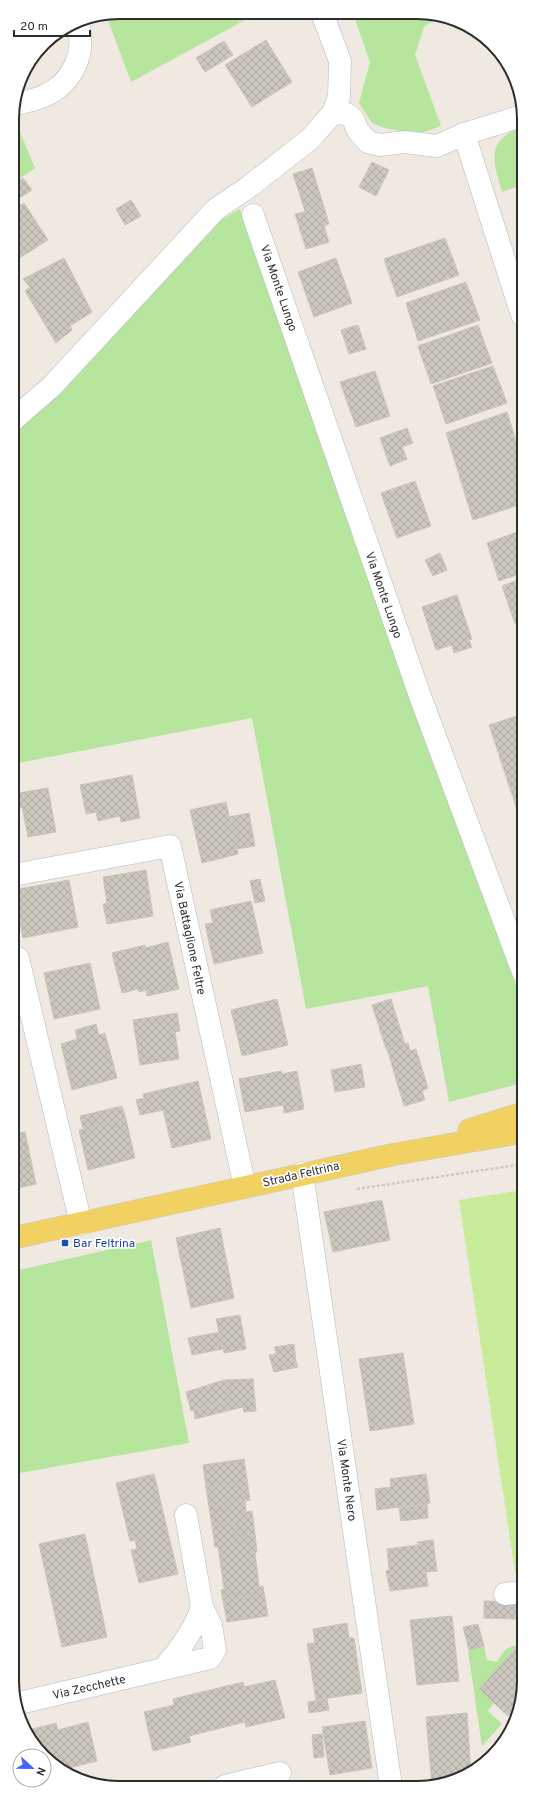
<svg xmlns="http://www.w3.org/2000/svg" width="536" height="1800" font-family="Overpass,sans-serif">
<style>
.grass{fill:#b6e59e}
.pitch{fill:#c9ec9a}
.building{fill:url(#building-cross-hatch);stroke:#cbc5ba}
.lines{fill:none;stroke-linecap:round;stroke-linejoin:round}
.minor-casing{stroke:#b4b7c1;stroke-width:23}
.major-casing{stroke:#c9c9c9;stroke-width:23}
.path{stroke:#c9c9c9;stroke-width:2.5;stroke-dasharray:3 2;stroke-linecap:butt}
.minor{stroke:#fff;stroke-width:22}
.major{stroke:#f2d163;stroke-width:22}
.transit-dot{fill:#1a4fb4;stroke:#fff;stroke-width:1.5}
.labels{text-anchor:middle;stroke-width:3.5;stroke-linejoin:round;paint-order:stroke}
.street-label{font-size:12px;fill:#2e2e2e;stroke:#fff}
.transit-label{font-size:12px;fill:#164399;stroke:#fff;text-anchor:start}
.rim{fill:none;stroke:#2e2e2e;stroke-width:2}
</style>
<defs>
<pattern id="building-cross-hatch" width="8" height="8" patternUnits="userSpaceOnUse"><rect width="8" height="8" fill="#cbc7bf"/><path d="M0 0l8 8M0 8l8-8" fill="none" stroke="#afaba4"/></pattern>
</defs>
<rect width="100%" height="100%" fill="#efe9e1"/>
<g class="grass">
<polygon points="119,12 258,13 131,82 106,15"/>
<polygon points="353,14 438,14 441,16 424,27 415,55 441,126 419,134 384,128 372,123 359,103 370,62"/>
<path d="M522,128V185L502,192C493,162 485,139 522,128Z"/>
<polygon points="20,132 35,168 12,184 12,135"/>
<polygon points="240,209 523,1005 523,1083 449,1102 428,986 306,1009 252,718 13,764 13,596 20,595 13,573 13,435 53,400 219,221"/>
<polygon points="151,1240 189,1443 14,1474 14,1271"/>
<path d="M519,1645L479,1689L494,1703L488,1711L502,1724L482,1746L468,1651L484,1646L487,1660L497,1662C503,1652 506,1646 519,1645Z"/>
</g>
<polygon class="pitch" points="523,1190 524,1571 515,1572 459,1200"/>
<g class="building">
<polygon points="266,40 292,82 252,107 225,65"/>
<polygon points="224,41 233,55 205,72 196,58"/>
<polygon points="372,162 389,170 376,196 359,187"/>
<polygon points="312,168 324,207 305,211 293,174"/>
<polygon points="23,178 32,190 18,199 12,185"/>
<polygon points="131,200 141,216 125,225 116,209"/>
<polygon points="24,203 48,240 13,262 12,210"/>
<polygon points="324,207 329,224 324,226 329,242 306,249 295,214"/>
<polygon points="445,238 459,275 397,297 384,259"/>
<polygon points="64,258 92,312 70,326 72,330 56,343 25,291 30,287 23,279"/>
<polygon points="336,258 352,303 314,317 298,272"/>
<polygon points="466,282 480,320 418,341 406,303"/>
<polygon points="358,325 366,349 349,354 341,330"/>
<polygon points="478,325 492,363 431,384 418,346"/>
<polygon points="493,366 507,403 446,424 433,386"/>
<polygon points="13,368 20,381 13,385"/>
<polygon points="375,371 390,416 356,427 340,382"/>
<polygon points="507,412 522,460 522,504 473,520 446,433"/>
<polygon points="407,428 413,443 402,447 407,459 390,466 380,438"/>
<polygon points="415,481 431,526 397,538 381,493"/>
<polygon points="522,530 523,573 499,581 487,543"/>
<polygon points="440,553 447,570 433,576 425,560"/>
<polygon points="523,578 523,621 515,624 502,586"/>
<polygon points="457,595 472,639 469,640 472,647 454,653 452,645 436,650 422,607"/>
<polygon points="523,623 523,643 517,625"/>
<polygon points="523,714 523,828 489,725"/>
<polygon points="132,775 140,818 121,822 120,816 98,821 96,812 86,814 80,785"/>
<polygon points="48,788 56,832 28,837 22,807 15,808 13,794"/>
<polygon points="226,802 238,854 202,863 190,810"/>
<polygon points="249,813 255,846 237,849 229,817"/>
<polygon points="146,870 153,916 107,924 103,904 107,903 103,877"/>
<polygon points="260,879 265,901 255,903 250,881"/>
<polygon points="69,880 78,927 23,938 13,890"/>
<polygon points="251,901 263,953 214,964 205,924 213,923 210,910"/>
<polygon points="168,942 179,989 147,996 146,990 139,992 138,989 122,993 112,953 145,945 145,948"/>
<polygon points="90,963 100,1009 54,1019 44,973"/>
<polygon points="277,999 288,1045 242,1056 231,1010"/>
<polygon points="391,999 405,1044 386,1049 372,1005"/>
<polygon points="177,1013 180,1031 175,1032 179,1059 140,1065 133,1020"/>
<polygon points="96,1024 99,1035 105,1033 117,1078 72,1090 61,1044 77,1039 75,1030"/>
<polygon points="408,1043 410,1051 416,1049 428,1088 422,1091 425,1100 404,1106 387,1049"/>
<polygon points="361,1064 365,1087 335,1092 331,1070"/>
<polygon points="13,1067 19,1099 13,1100"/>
<polygon points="281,1071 282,1074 297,1071 304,1109 284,1113 283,1105 245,1112 239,1079"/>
<polygon points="198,1081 211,1139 172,1148 163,1110 140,1115 136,1100 144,1098 143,1094"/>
<polygon points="122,1106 126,1119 83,1129 80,1116"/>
<polygon points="126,1119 135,1158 88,1170 79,1130"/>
<polygon points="25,1132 36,1184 13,1189 13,1134"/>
<polygon points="382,1200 390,1240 333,1252 324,1212"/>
<polygon points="220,1228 234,1298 191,1308 176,1238"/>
<polygon points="240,1315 246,1349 224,1353 216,1319"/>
<polygon points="220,1332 223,1349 192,1355 188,1338"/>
<polygon points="294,1344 296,1361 277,1364 275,1347"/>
<polygon points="403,1353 414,1424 370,1431 359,1359"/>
<polygon points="276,1354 277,1364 296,1361 298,1367 274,1372 269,1355"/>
<polygon points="253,1379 256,1411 244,1412 243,1407 195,1419 194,1411 229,1400 224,1380"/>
<polygon points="224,1380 229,1400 191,1411 186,1392"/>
<polygon points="244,1459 250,1500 245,1501 241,1484 206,1488 203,1465"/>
<polygon points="154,1474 178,1574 139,1583 131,1550 137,1549 135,1540 130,1541 116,1483"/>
<polygon points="426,1474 430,1503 377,1510 375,1489 391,1487 390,1479"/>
<polygon points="241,1484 245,1501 209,1507 206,1488"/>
<polygon points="245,1501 246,1512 252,1511 255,1534 236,1537 234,1522 212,1526 209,1507"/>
<polygon points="427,1504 428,1518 401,1521 399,1508"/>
<polygon points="234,1522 236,1537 255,1534 257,1552 255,1552 260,1594 223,1601 221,1590 224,1589 218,1547 215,1547 212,1526"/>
<polygon points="85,1534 107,1637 62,1647 39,1544"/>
<polygon points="433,1540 437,1571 426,1572 428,1586 390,1591 386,1571 389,1570 387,1549 418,1545 417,1542"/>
<polygon points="263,1586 268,1616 227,1622 223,1601 260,1594 260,1587"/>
<polygon points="484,1601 516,1602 516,1619 484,1618"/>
<polygon points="452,1616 459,1681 417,1685 410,1620"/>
<polygon points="347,1623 349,1638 354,1638 362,1693 316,1700 307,1644 315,1643 313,1629"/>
<polygon points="478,1624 484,1646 469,1650 463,1627"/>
<polygon points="519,1645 524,1650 524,1688 521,1702 508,1716 479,1689"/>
<polygon points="275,1680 285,1718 246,1727 245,1722 189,1736 191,1742 153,1751 144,1712 174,1705 173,1699 243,1682 244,1687"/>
<polygon points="327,1699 329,1710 309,1713 308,1702"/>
<polygon points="467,1713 471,1773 438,1786 432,1786 426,1717"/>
<polygon points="365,1721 372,1768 330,1775 322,1727"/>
<polygon points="88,1722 97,1761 65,1769 43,1756 29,1730 56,1723 58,1730"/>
<polygon points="322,1734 324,1757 314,1758 312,1735"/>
</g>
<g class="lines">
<defs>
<g id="minor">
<path d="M14,105C24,102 35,100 44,96C74,83 87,51 77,21"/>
<polyline points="333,113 347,114 353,119 358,131 368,142 380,145 405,142 437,146 464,134 522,116"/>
<polyline points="464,134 522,315"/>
<polyline points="253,215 420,696 523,972"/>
<polyline points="13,420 52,386 216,209 250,186 310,139 333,113 339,97 340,61 322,13"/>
<polyline points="13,875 170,846 245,1187"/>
<polyline points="18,958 81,1224"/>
<polyline points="302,1173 391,1786"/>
<polyline points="505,1594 524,1592"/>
<path d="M163,1669C179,1651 194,1631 202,1607"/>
<polyline points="15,1704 210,1658 215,1650 211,1625 202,1607 186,1515"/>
<polyline points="225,1786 280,1773"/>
</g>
<g id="major">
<polyline points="469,1130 523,1113"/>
<polyline points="13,1238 396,1154 523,1132"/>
</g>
</defs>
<use href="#minor" class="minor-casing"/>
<use href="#major" class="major-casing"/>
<polyline class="path" points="357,1189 523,1164"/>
<use href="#minor" class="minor"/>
<use href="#major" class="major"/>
</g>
<rect class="transit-dot" x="61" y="1239" width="8" height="8" rx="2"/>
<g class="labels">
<g class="street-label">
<text transform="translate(279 288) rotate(71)" y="4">Via Monte Lungo</text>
<text transform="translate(384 595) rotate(71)" y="4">Via Monte Lungo</text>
<text transform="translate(190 938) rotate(78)" y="4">Via Battaglione Feltre</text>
<text transform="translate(301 1174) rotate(-13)" y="4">Strada Feltrina</text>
<text transform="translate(347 1480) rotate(82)" y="4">Via Monte Nero</text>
<text transform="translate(89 1687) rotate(-13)" y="4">Via Zecchette</text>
</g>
<g class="transit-label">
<text x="73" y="1247">Bar Feltrina</text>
</g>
</g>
<path d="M0 0H536V1800H0ZM119 19H417A100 100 0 0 1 517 119V1681A100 100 0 0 1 417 1781H119A100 100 0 0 1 19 1681V119A100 100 0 0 1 119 19Z" fill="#fff" fill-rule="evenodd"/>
<path class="rim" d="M119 19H417A100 100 0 0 1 517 119V1681A100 100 0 0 1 417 1781H119A100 100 0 0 1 19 1681V119A100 100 0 0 1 119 19Z"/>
<g transform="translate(32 1768) rotate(112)"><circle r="19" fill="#ffffff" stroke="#ababab"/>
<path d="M0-3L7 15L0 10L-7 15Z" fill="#4264fb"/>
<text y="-6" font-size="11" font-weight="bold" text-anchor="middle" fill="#2e2e2e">N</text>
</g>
<path d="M14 30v6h76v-6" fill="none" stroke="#2e2e2e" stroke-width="2"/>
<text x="20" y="30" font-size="12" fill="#2e2e2e" stroke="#ffffff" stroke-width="3" paint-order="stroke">20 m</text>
</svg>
